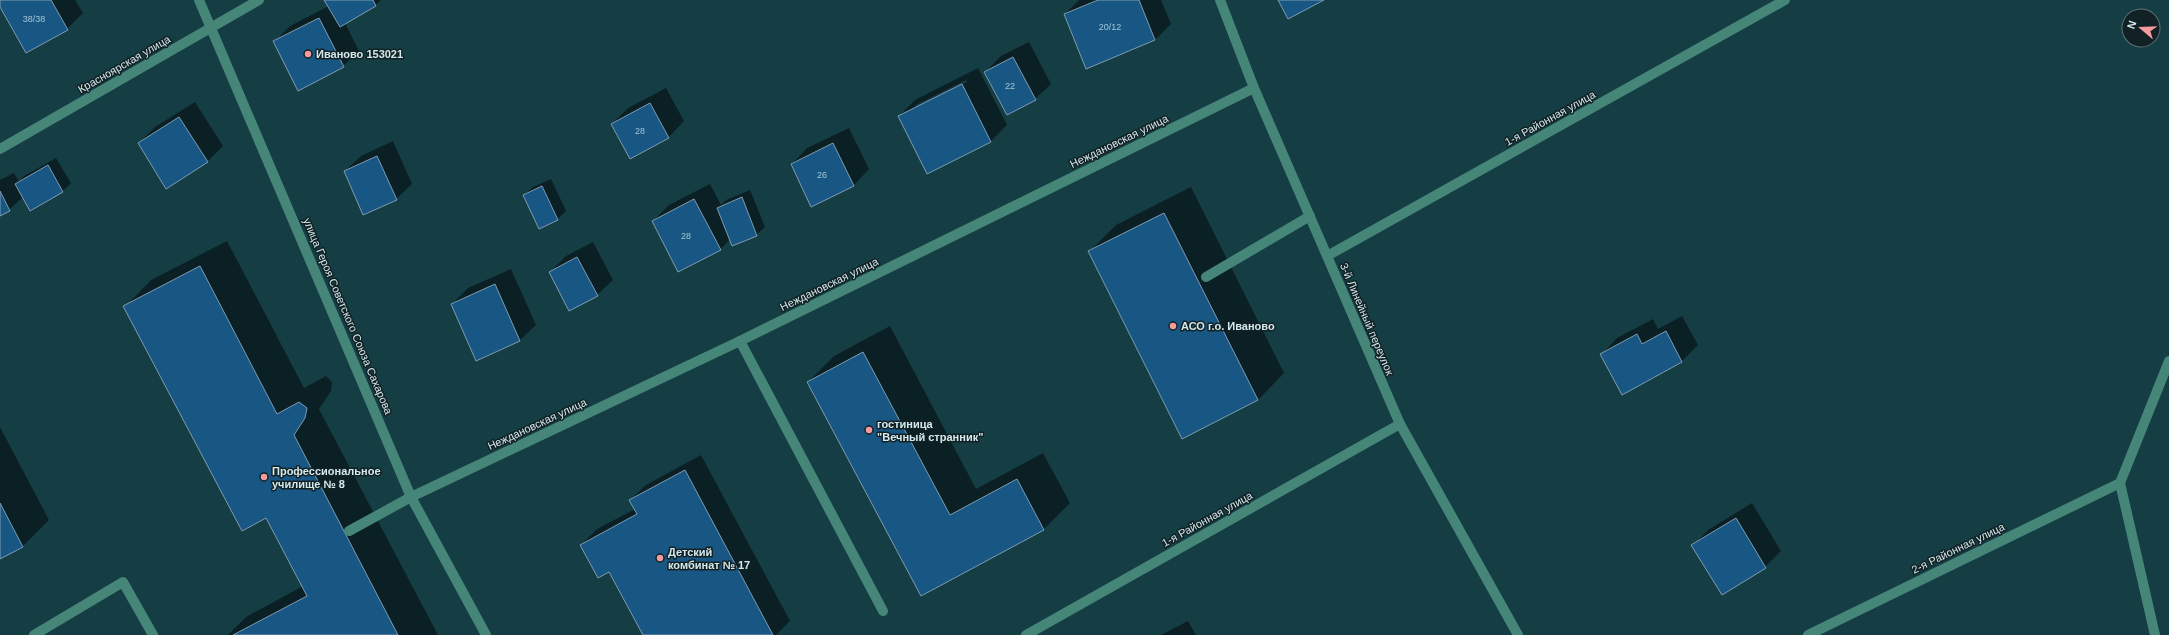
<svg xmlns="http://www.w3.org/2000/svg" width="2169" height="635" font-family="Arial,sans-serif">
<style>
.shadow{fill:#0007;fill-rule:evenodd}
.building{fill:#185783;stroke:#7f9bb2}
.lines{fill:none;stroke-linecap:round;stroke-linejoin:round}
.minor{stroke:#468678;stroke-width:10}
.poi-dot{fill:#f49b9f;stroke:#112124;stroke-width:1.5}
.labels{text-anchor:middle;stroke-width:3;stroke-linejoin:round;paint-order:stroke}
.number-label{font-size:9px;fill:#a5c4d2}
.poi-label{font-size:11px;font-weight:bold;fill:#d4e9ed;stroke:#112124;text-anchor:start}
.street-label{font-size:11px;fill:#d4e9ed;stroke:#112124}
</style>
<rect width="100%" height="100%" fill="#153d44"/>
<g class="shadow">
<polygon points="0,0 75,0 83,13 67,29 0,5"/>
<polygon points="325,0 381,0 376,5 345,23 359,51 343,66 274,42 290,26 329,6"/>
<polygon points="1079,0 1161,0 1171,24 1155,40 1086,67 1065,14"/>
<polygon points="1029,42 1051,84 1035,99 985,72 1001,56"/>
<path d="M978,68L1007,125L991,141L928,173L899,116L915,100ZM966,80L967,82L916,108V105Z"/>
<polygon points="666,88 684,121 669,137 630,158 612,124 628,108"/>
<polygon points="195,102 223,146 207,162 139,143 155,127"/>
<polygon points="849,128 869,169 854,185 792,164 807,148"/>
<polygon points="393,141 412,184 396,199 345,171 361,156"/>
<polygon points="56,158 71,183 63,191 30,209 23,197 9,210 0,215 0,180 14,173 19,181 24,176"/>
<polygon points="551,179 566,211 558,219 539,228 524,195 533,187"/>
<polygon points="710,184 721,205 726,200 750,190 765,227 756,235 730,239 721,249 653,221 669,205"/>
<polygon points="1191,187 1284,373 1258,400 1089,252 1116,225"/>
<polygon points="227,241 304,388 326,376 332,382 331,391 319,409 438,635 228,635 246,617 303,586 267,517 125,307 151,280"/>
<polygon points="593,242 613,280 597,295 550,272 566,256"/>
<polygon points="511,269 536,325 520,340 452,304 468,288"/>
<polygon points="1682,316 1698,345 1682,361 1623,393 1602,354 1617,338 1653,319 1658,329"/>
<polygon points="890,326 976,489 1043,453 1070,503 1044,529 922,595 808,382 834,356"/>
<polygon points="0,427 49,520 23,546 0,558"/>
<polygon points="701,455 790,621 776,635 644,635 609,570 581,545 597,529 635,509 630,500 646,485"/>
<polygon points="1752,503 1781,551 1765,567 1722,594 1693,546 1708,530"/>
<polygon points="1188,621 1196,635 1161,635"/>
</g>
<g class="building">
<polygon points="0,0 51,0 68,30 26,53 0,7"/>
<polygon points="324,0 373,0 376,6 340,27"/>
<polygon points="1098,0 1139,0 1155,40 1086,69 1064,14"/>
<polygon points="1278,0 1324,0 1288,19"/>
<polygon points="319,18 344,67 298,91 273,41"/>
<polygon points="1013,57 1036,100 1007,115 984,72"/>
<polygon points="962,84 991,142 927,174 898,116"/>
<polygon points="650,103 669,138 630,159 611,124"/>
<polygon points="179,117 208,162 166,189 138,143"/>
<polygon points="833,143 854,186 811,207 791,164"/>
<polygon points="377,156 397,200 363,215 344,171"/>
<polygon points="48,165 63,192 30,211 15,184"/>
<polygon points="542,186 558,220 539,229 523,195"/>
<polygon points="0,191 10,211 0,216"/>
<polygon points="742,197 757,236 732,246 717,208"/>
<polygon points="694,199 721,250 678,272 652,221"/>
<polygon points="1164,213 1258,400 1182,439 1088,251"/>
<polygon points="577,257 598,296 569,311 549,272"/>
<polygon points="200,266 277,414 299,402 307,408 305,418 294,435 398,635 233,635 307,596 266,518 242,531 123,306"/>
<polygon points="495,284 520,341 476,361 451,304"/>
<polygon points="1666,331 1682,362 1622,395 1600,354 1637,334 1642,344"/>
<polygon points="863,352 950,515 1017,479 1044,530 921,596 807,382"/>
<polygon points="685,470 773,635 643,635 609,572 598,578 580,545 637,514 629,500"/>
<polygon points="0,503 23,547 0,559"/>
<polygon points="1736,518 1766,568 1722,595 1691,545"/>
</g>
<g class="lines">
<g class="minor">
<polyline points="199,0 411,497 486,635"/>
<polyline points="1220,0 1254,88 1400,424 1518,635"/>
<polyline points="0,149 259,0"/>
<polyline points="1327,256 1785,0"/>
<polyline points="1206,277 1310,216"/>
<polyline points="740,341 883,611"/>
<polyline points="349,531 411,497 740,341 1254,88"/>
<polyline points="34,635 123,582 153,635"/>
<polyline points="1026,635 1400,424"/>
<polyline points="1808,635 2120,483"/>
<polyline points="2155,635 2120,483 2169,361"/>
</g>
</g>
<g class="poi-dot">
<circle cx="308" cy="54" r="4"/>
<circle cx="1173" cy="326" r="4"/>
<circle cx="869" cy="430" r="4"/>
<circle cx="264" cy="477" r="4"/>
<circle cx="660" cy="558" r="4"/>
</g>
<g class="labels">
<g class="number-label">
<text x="34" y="22">38/38</text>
<text x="1110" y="30">20/12</text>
<text x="1010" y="89">22</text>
<text x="640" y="134">28</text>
<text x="822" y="178">26</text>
<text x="686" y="239">28</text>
</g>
<g class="poi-label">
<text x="316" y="58">Иваново 153021</text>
<text x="1181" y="330">АСО г.о. Иваново</text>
<text x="877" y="428">гостиница<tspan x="877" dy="13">"Вечный странник"</tspan></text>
<text x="272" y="475">Профессиональное<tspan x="272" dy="13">училище № 8</tspan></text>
<text x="668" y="556">Детский<tspan x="668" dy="13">комбинат № 17</tspan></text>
</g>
<g class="street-label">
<text transform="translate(124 64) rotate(-30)" y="4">Красноярская улица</text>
<text transform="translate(1550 118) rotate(-29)" y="4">1-я Районная улица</text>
<text transform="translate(1119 141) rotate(-26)" y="4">Неждановская улица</text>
<text transform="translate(829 284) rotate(-26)" y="4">Неждановская улица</text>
<text transform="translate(348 316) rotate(67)" y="4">улица Героя Советского Союза Сахарова</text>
<text transform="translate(1367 319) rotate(67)" y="4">3-й Линейный переулок</text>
<text transform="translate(537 424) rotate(-25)" y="4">Неждановская улица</text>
<text transform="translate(1207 519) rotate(-29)" y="4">1-я Районная улица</text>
<text transform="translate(1958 548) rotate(-26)" y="4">2-я Районная улица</text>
</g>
</g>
<g transform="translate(2141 28) rotate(289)"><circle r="19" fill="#112124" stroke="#5f7174"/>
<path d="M0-3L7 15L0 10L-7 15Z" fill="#f49b9f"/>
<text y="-6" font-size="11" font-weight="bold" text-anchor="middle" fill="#d4e9ed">N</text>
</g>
</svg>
